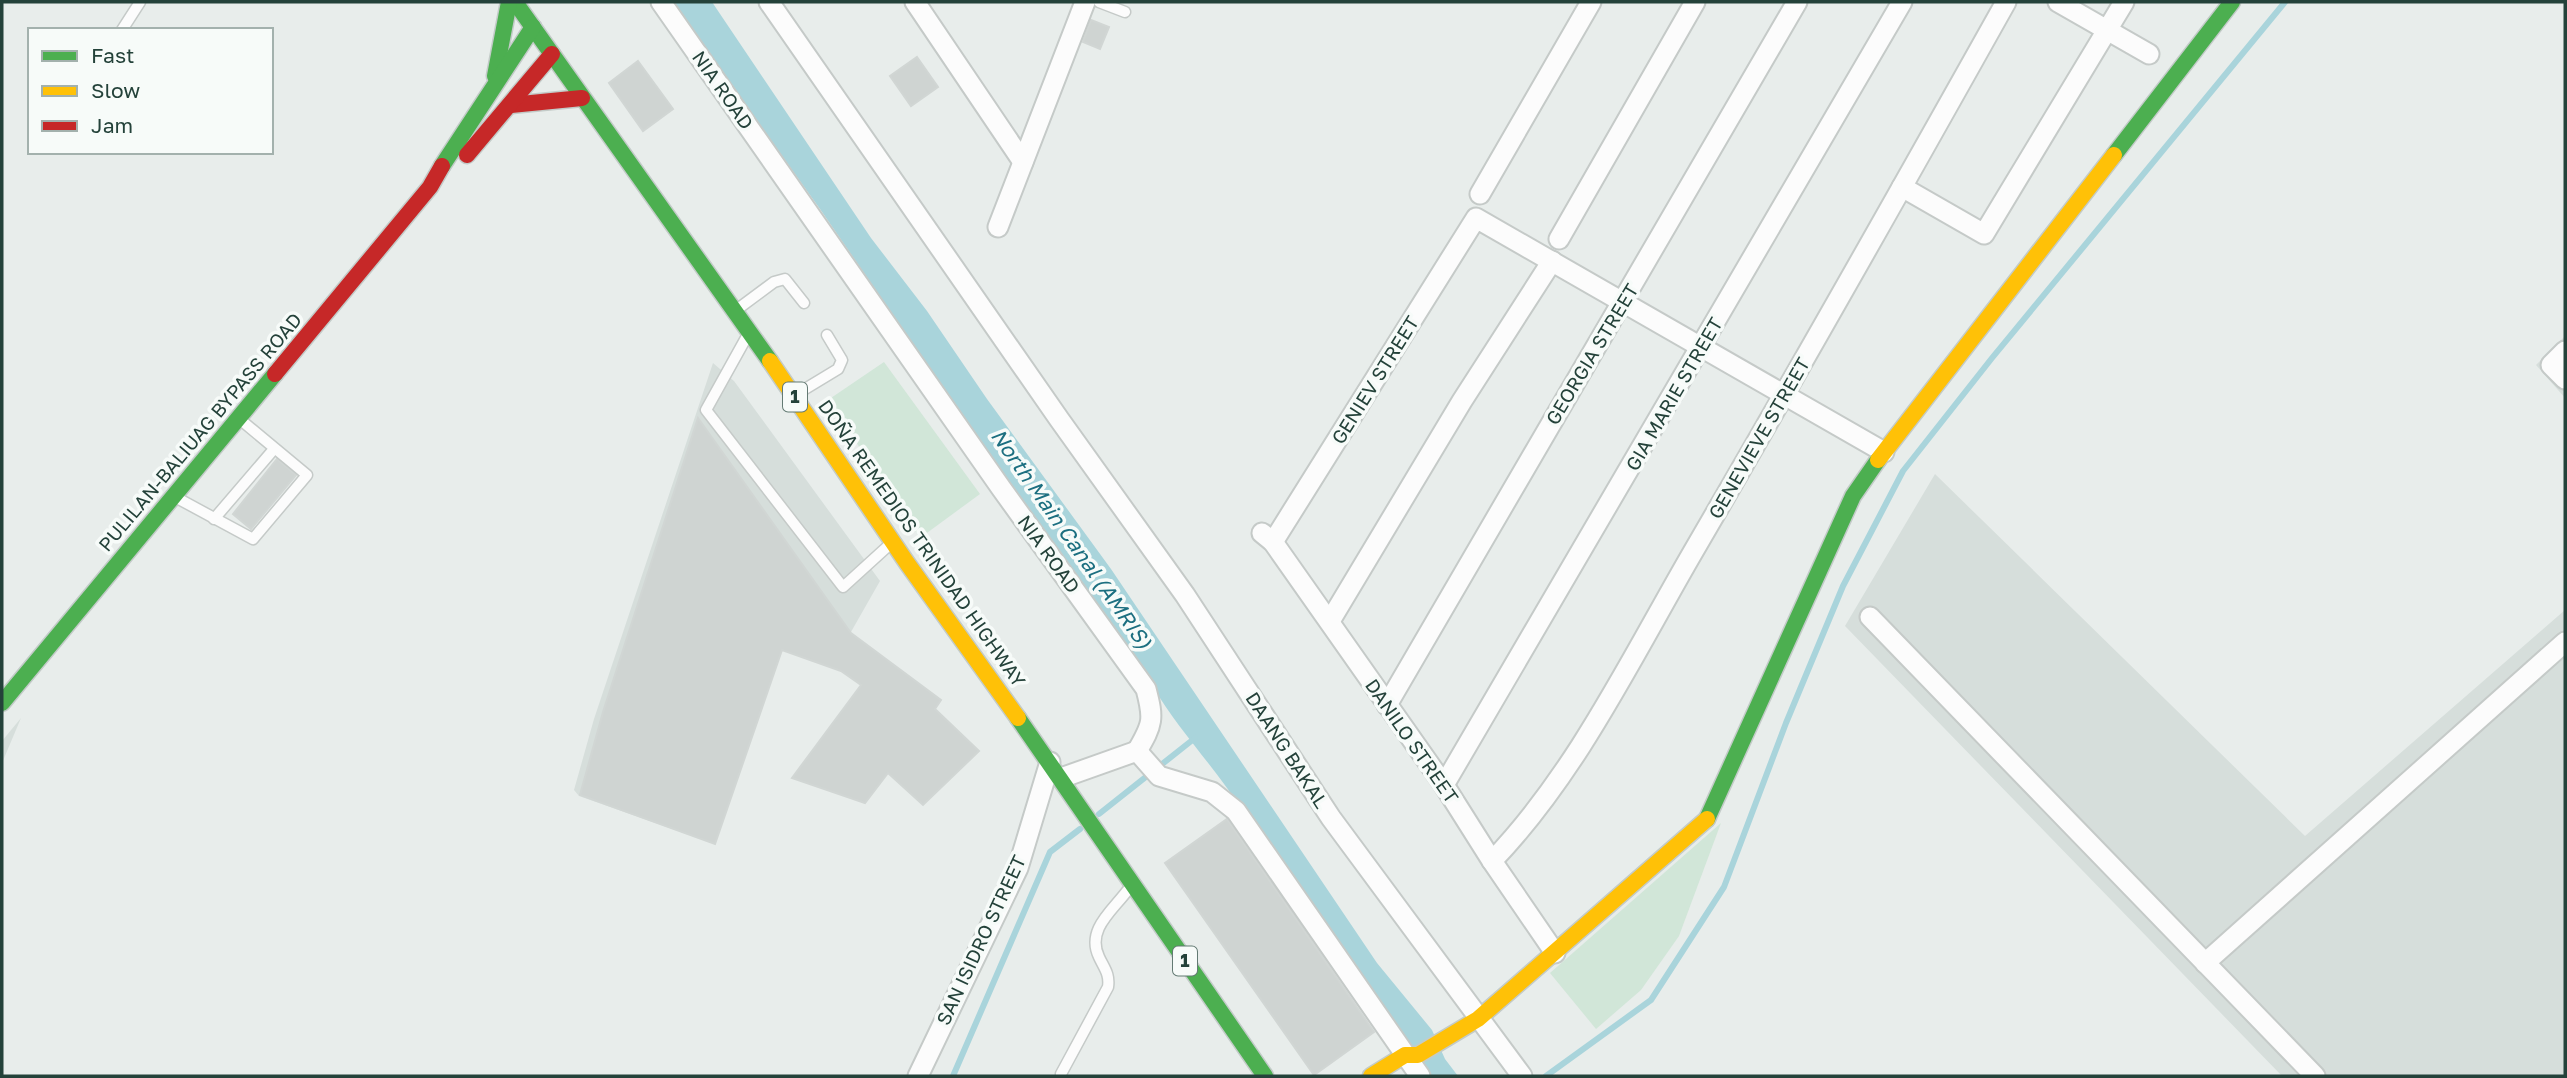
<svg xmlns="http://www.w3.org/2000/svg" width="2567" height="1078" font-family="'Golos Text',sans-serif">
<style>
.built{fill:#d6dedb}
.green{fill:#d1e6d8}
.water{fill:#a9d4db}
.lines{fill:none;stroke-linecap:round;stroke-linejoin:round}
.stream{stroke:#a9d4db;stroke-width:6}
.building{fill:#cfd4d2;stroke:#d1d6d4;stroke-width:2}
.lane-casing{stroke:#c5cac8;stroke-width:13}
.street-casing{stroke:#c5cac8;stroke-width:23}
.fast-casing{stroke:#c3cbc8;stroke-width:19}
.slow-casing{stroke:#c3cbc8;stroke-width:19}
.jam-casing{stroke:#c3cbc8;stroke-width:19}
.lane{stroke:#fcfcfc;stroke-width:10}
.street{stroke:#fcfcfc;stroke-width:19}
.fast{stroke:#4caf50;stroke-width:16}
.slow{stroke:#ffc107;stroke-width:16}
.jam{stroke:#c62828;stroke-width:16}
.labels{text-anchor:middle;stroke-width:7;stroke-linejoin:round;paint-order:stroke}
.shield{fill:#f7fbf9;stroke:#637a73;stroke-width:2}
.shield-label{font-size:18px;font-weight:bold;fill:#24423a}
.street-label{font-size:19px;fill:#24423a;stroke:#f7fbf9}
.water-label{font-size:21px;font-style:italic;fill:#1c6f80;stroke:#f7fbf9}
</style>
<rect width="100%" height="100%" fill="#e8edeb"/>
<g class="built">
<polygon points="2565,336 2565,398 2536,365"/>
<polygon points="713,363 734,381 880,581 831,667 781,650 715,844 579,796 574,790 594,719"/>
<polygon points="1935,474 2305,836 2565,610 2565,1076 2282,1076 1845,626"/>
<polygon points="21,718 2,763 2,741"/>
</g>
<g class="green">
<polygon points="884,362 980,494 920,538 828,400"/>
<polygon points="1721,823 1679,936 1641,990 1596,1029 1550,973"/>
</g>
<path class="water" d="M672,2H712L871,238L927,311L987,399L1111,569L1377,963L1432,1030L1445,1059L1458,1076H1429C1367,976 1295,883 1227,788C1201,752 1174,723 1152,685L987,452L820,209Z"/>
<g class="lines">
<g class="stream">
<polyline points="1099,814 1195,738"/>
<polyline points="953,1076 1050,852 1080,829"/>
<polyline points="1546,1076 1651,1000 1724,887 1786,723 1843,586 1903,471 1992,358 2285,2"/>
</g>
</g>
<g class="building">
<polygon points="1091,20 1109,27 1100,49 1083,42"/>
<polygon points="917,57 938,87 911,106 890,76"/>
<polygon points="638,61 673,109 643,131 609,83"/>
<polygon points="698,418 851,633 941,700 935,709 979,751 923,805 888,773 865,803 792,778 861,685 841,671 782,650 715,844 580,795 603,712"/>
<polygon points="277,459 296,475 251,529 233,514"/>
<polygon points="1227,819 1374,1032 1314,1075 1165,863"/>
</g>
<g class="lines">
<defs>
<g id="lane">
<polyline points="1099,2 1125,12"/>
<polyline points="122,30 140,2"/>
<polyline points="739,308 774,282 785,279 804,303"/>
<polyline points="746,338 706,410 843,587 887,547"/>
<polyline points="800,392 838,369 842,360 827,335"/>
<polyline points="177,498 253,539 307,475 242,421"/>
<polyline points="214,519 274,449"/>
<path d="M1061,1074L1108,987C1110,974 1104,968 1099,957C1086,930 1112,911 1127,891"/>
</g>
<g id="street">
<path d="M661,2L1001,488L1146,689C1154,719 1153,724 1137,751"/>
<polyline points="769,2 1059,419 1185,595 1331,818 1522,1076"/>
<polyline points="915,2 1023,162"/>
<polyline points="2058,2 2149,54"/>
<polyline points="1902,187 1984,234 2124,2"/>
<polyline points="1480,194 1591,2"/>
<polyline points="998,227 1085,2"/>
<polyline points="1559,239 1695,2"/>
<polyline points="2565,351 2551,365 2565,379"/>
<polyline points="1262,533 1273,542 1444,785 1492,861 1555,953"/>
<polyline points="1273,542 1476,218 1884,452"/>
<polyline points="1870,617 2315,1076"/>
<polyline points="1330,621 1462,401 1552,261"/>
<polyline points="1387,705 1797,2"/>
<polyline points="1137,751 1159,776 1212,792 1236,811 1420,1076"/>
<polyline points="1061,778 1137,751"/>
<polyline points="1444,785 1902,2"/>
<path d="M1492,861C1576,774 1632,657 1693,552C1799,370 1903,186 2006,2"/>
<polyline points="2205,963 2565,642"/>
<polyline points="918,1076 1018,868 1050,762"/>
</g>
<g id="fast">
<polyline points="515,2 770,361"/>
<polyline points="495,76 509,2"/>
<polyline points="2114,155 2232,2"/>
<polyline points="442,166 533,27"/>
<polyline points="2,703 275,374"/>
<polyline points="1018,718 1265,1076"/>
<polyline points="1707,819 1853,496 1878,460"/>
</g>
<g id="slow">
<polyline points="770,361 907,563 1018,718"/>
<polyline points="1878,460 2114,155"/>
<polyline points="1371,1076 1405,1055 1418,1055 1478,1019 1707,819"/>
</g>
<g id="jam">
<polyline points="511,105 582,98"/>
<polyline points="467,155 552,54"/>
<polyline points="275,374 430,187 442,166"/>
</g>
</defs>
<use href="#lane" class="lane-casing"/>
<use href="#street" class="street-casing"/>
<use href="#fast" class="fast-casing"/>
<use href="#slow" class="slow-casing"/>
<use href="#jam" class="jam-casing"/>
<use href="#lane" class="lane"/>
<use href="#street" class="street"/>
<use href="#fast" class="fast"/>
<use href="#slow" class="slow"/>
<use href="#jam" class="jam"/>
</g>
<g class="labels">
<g class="shield">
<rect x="783" y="382.5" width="24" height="29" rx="5"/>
<rect x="1173" y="946.5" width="24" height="29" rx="5"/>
</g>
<g class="shield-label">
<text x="795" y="403">1</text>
<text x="1185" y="967">1</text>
</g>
<g class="street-label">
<text transform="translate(723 90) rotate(55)" y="7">NIA ROAD</text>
<text transform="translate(1592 354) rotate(-59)" y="7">GEORGIA STREET</text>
<text transform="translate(1375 380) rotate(-58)" y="7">GENIEV STREET</text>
<text transform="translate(1674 394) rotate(-60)" y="7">GIA MARIE STREET</text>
<text transform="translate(200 432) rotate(-50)" y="7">PULILAN-BALIUAG BYPASS ROAD</text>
<text transform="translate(1759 438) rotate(-60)" y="7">GENEVIEVE STREET</text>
<text transform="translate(922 543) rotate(55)" y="7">DOÑA REMEDIOS TRINIDAD HIGHWAY</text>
<text transform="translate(1049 554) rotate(54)" y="7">NIA ROAD</text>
<text transform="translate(1412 741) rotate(55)" y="7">DANILO STREET</text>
<text transform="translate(1287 750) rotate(57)" y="7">DAANG BAKAL</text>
<text transform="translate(981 940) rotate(-65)" y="7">SAN ISIDRO STREET</text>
</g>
<g class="water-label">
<text transform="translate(1071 539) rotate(55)" y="7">North Main Canal (AMRIS)</text>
</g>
</g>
<rect width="2567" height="1078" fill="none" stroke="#24423a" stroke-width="7"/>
<rect x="28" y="28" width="245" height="126" fill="#f7fbf9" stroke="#a3b1ad" stroke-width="2"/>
<rect x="42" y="51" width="35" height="10" fill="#4caf50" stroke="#a3b1ad" stroke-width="2"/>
<text x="91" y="63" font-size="21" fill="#24423a">Fast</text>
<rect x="42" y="86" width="35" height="10" fill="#ffc107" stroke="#a3b1ad" stroke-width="2"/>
<text x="91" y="98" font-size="21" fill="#24423a">Slow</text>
<rect x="42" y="121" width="35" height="10" fill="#c62828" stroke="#a3b1ad" stroke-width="2"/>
<text x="91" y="133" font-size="21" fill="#24423a">Jam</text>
</svg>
